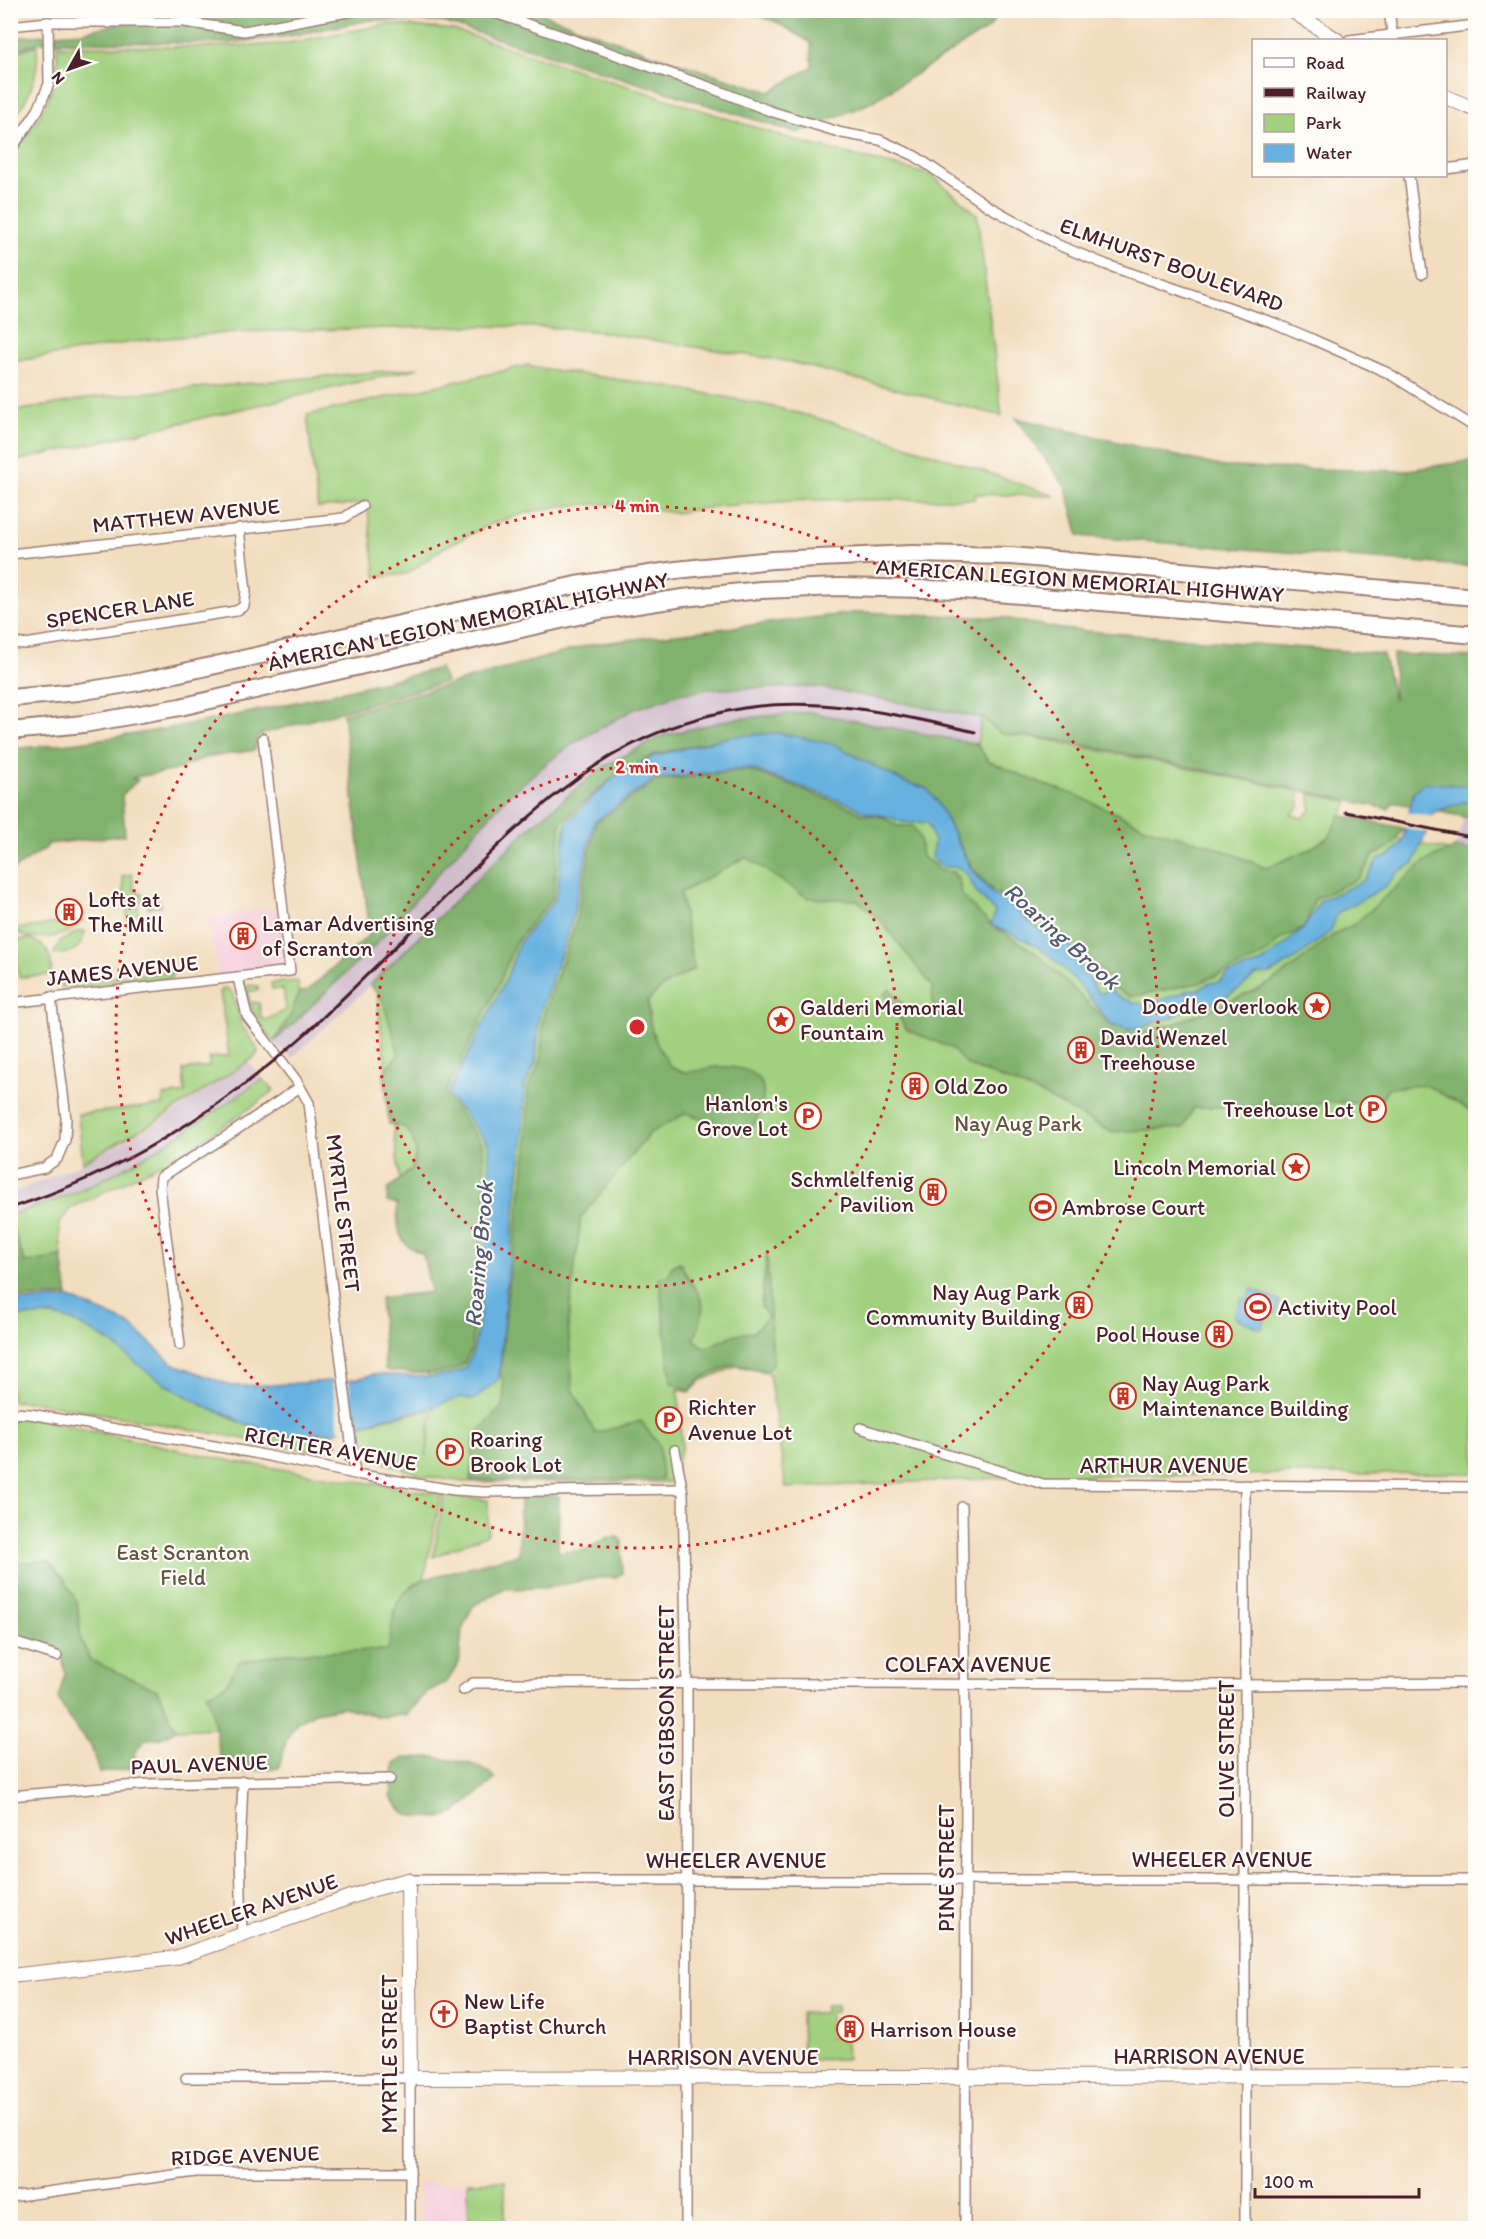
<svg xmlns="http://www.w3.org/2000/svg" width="1486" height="2239" font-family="Itim,sans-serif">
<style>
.built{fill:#f5cfdc}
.industrial{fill:#d1bdcc}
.green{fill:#a1d07e;stroke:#767854;stroke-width:1.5}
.forest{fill:#80b26d;stroke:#65684c;stroke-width:1.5}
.water{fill:#66b1df;stroke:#586885;stroke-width:1.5}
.pier{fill:#f2ddbe}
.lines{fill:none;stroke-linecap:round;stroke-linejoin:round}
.minor-casing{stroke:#9e7e74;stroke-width:12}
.primary-casing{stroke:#9e7e74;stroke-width:16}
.motorway-casing{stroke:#9e7e74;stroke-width:20}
.minor{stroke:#fff;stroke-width:9}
.primary{stroke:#fff;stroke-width:14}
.motorway{stroke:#fff;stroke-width:16}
.rail{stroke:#4a1f2b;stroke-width:3}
.ring{fill:none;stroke:#d62828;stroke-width:3;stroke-dasharray:3 6}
.labels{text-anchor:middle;stroke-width:4.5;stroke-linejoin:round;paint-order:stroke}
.street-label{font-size:22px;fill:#4a1f2b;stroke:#fdfcf7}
.poi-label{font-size:22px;fill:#4a1f2b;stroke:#fdfcf7;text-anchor:start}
.park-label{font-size:22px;fill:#645444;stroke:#fdfcf7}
.water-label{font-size:24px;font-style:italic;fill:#555973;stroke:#fdfcf7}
.centre{fill:#d62828;stroke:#fdfcf7;stroke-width:3}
.ring-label{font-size:18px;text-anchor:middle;font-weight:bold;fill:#d62828;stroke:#fdfcf7;stroke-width:4.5;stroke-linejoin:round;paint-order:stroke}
</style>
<rect width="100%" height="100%" fill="#fdfcf7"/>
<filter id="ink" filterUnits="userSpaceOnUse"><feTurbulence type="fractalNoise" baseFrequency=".0167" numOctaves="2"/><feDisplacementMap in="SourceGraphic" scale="12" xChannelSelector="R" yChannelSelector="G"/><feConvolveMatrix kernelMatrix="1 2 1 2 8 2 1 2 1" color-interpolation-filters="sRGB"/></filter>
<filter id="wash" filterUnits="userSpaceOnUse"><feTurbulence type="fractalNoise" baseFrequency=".008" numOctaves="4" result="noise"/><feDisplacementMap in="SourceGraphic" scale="24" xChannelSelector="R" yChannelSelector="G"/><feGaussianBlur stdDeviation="1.35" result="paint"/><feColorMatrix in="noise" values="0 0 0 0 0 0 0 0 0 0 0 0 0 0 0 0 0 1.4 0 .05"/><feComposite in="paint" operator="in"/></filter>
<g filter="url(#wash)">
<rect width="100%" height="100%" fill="#f2ddbe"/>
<g class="built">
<polygon points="278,907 287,969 219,980 208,917"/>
<polygon points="505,2181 505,2228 420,2228 419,2183"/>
</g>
<g class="industrial">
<polygon points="817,687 982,718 977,744 809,712 603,767 529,828 370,985 292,1058 274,1042 377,943 491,814 532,775 577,741 622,716 679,694 711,689"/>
<polygon points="1464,817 1475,819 1475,851 1456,847"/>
<polygon points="249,1062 262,1079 188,1131 111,1175 74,1193 11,1215 10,1194 83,1163 121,1143 164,1119"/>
</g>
<g class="green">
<polygon points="388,24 454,30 797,141 931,175 977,214 1002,416 786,361 594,331 542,327 473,326 236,332 145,340 11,362 10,158 38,119 49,97 57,74 57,46 209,47 282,44"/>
<path d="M37,45C40,76 28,99 11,124V54Z"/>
<path d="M529,365L531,367C615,379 700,390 782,409C875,432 965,465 1055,496L975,494L974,499L809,500L719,506L675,513L624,504H592L561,506L526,513L491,524L445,547L407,574L376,577L367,503L318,508L307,415Z"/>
<polygon points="419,368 11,462 11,412 96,397"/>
<polygon points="982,718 1002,734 1049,740 1299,791 1300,807 1291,815 1303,818 1311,810 1310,794 1349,801 1336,825 1475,856 1475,1473 1042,1476 786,1488 769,1373 737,1366 701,1381 690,1393 678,1389 682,1447 670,1482 464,1482 423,1476 384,1462 374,1455 363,1443 356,1428 383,1419 431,1410 426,1457 434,1408 415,1304 454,1300 446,1240 408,1245 377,997 538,836 591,791 638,763 671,749 760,728 984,755 977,744"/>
<polygon points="132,874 134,889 149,899 153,895 160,902 161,906 149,908 147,901 137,902 140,922 128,924 122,876"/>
<path d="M83,920C78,925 73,929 68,932C55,938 23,942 14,929Z"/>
<path d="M79,931H85C83,948 71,955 54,954L60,941Z"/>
<path d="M31,939C47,945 53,958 51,975L19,977L13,940Z"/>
<polygon points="172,970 172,978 64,988 61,986 59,975 62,975 64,983"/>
<path d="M298,981C301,1003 286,1023 274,1042C259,1025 251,1011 245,990L249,985L258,986V991H249V1002L259,1003L261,1018L266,1020L286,1010L283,989H272L271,983Z"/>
<polygon points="227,988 232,992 241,1024 257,1048 258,1052 255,1057 163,1117 83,1162 78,1114 163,1105 163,1096 185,1093 183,1070 209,1067 209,1058 229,1056 220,991"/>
<path d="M262,1079L274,1090L255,1105L181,1154L71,1208L59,1223L62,1257L25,1263L11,1223V1215C32,1208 55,1201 76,1192C143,1162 202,1121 262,1079Z"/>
<polygon points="37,1315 64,1317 93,1331 109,1341 166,1384 241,1423 258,1427 265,1432 282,1435 328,1431 332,1433 333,1437 322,1448 307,1450 36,1402 11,1401 10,1317"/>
<polygon points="29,1417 235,1462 441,1494 424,1579 410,1586 389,1650 345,1651 239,1662 226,1685 207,1694 214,1712 215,1728 176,1730 157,1690 90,1660 81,1640 77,1602 48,1561 11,1563 11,1418"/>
<polygon points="444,1495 488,1500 488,1534 433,1557"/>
<polygon points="826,2006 837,2006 837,2012 830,2012 829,2038 841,2037 842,2042 846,2042 847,2059 802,2060 801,2013 824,2013"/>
<polygon points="505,2181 505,2228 469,2228 468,2182"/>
</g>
<g class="forest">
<polygon points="173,11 534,11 660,57 770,92 812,67 811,43 775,21 743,11 1000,11 989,28 870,103 797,133 443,22 371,20 289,36 228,43 41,42 11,52 11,39 18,37 82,32"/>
<polygon points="1016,418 1224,467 1401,471 1475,460 1475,567 1079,536 1066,488"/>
<polygon points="861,612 1004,618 1061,629 1383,654 1394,700 1393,654 1475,657 1475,819 1398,803 1393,803 1389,809 1064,741 1002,734 982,718 817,687 711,689 679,694 633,710 577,741 547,763 510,794 491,814 377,943 274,1042 291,1014 299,992 307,991 370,934 343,714 593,644"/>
<path d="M440,668L446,682L258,735L255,750L204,758L176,770L131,778L138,780L122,795L125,835L48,844L46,848L11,871V749C156,738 299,702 440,668Z"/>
<path d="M809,712L977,744L988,761L1040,783L1076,795L1148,828L1211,845L1266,868L1308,850L1330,836L1340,815L1404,828L1393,845L1374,855L1359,878L1315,899L1304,928L1280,939L1266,954L1248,963L1198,983L1130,997L1107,984L1109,979L1087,955L1080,952L1078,956L1063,942L1042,931L1023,917L1007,900L993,891L972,868L938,803L926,788L733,736L653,755L610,780L561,822L553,897L515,943L500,982L445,1093L483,1146L486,1205L471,1351C468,1355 466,1360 464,1363C449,1379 404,1372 385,1370L380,1298L431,1292L423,1254C396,1244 398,1229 397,1204L387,1202L388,1189L412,1169L416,1153L412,1137L404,1127L389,1124L384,1072L399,1054L382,998L370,985L529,828L603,767L662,736L733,719Z"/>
<path d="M749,770L851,808L861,814L883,817L897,826H913L920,839L922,857L933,864L939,871L953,872L959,880L962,896L991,925L1034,951L1111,1025L1125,1028L1134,1034L1174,1024L1261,988L1281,976L1336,933L1355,924L1424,862L1456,847L1475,851V1113L1426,1085L1389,1088L1380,1101L1194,1108L1183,1128L1111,1132L1041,1094L967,1065L951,1048L907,1030L884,994L890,989L913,1015H921L933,1007L932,986L881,921L857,900L808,898L746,857L680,893L694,969L662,987L648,1001C649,1023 652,1039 665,1057C667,1061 669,1066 673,1068C691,1077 700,1068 718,1067C744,1066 772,1073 761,1107C758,1117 752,1127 749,1137L686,1113L650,1133L581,1217L568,1325L573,1389L595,1433L641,1421L659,1445L662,1479L470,1480L474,1436L504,1405L503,1379L500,1375L508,1291L527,1147L528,1088L541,1061L543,1016L575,925L596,823L656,781Z"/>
<polygon points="10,1221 25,1263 62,1257 68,1296 11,1299"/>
<path d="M767,1252L773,1365L767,1371L734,1364L701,1378L689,1391L671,1382L659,1277L668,1276L672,1266L680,1262C697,1299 713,1296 694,1339L705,1348L736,1334L753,1332L768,1317L761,1306Z"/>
<path d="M520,1495L559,1496L558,1552L584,1550L609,1537H618L622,1542V1573L616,1577L598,1578L544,1588L503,1589L473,1606L462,1630L459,1663L447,1682L427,1692L405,1715L380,1717L343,1707L315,1712L297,1722L287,1738L279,1768L224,1773C216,1747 217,1720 207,1694L226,1685L239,1662L286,1653L388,1650C395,1614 389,1597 424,1579L519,1554Z"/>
<polygon points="48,1561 65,1580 77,1602 81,1640 90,1660 157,1690 176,1730 161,1738 146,1739 134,1753 137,1768 99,1773 91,1746 68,1717 58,1698 65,1674 62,1655 11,1638 11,1563"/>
<path d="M435,1757C454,1761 483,1762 495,1779L456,1812L440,1818L413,1816L405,1814L391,1797L394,1763L404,1758Z"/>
</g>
<g class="water">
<path d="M779,733L833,744L904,782L926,788L938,803L971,869L994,895L1007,900L1023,917L1042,931L1063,941L1078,956L1081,968L1086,976L1092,980V985L1099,993H1104L1107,984C1114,1001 1135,1001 1149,1006C1161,997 1177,997 1190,989L1196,990L1209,983L1219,982L1228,974L1256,965L1267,959L1304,928L1320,901L1365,880L1378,859L1390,855L1402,843L1414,791L1424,783L1475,786V803L1463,802L1434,812L1414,863L1398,872L1385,887L1337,913L1331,931L1298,957L1270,974L1256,975L1241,988L1213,1003L1182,1011L1172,1018L1156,1022L1135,1030L1111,1025C1089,996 1068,968 1038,947C1024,938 1006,932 991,925L995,912L976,892L968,875L958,867H942L932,859L934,842L928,823C920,821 912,824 903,822C897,821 891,817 884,816C870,813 865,814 852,805L749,768L655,779L594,822L570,928L539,1015L536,1062L525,1085L522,1148L506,1291L499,1379L474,1400L461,1397L427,1409L382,1418L332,1433L320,1432L305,1435H282L265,1432L258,1427L241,1423L233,1417L210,1409L179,1392L145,1370L109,1341L73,1321L52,1315L11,1317L10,1302L70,1298L129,1324L172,1363L232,1386L272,1385L357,1379L374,1374L428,1377L452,1374L464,1369L473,1353L479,1321L490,1203L489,1145L448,1094L506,979L519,943L556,898L566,823L614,777L654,756L733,736Z"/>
<polygon points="1252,1289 1280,1302 1275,1314 1269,1312 1261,1329 1234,1317 1242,1298 1247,1301"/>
</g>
<g class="pier">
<polygon points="1405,812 1435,817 1430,833 1401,827"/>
<polygon points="348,1376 355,1430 339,1430 332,1378"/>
</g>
</g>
<g filter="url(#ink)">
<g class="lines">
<defs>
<g id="minor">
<polyline points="482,10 501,15 709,87 770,111 842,133 880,140 915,156 988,206 1058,245 1107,265 1274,323 1312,339 1388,373 1476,428"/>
<polyline points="1389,10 1393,40"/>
<polyline points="109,23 113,10"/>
<polyline points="10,26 48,22 184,22 244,31 358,10"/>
<polyline points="1349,40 1476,25"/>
<polyline points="10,151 38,110 49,84 48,22"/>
<polyline points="1446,169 1476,165"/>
<polyline points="1409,176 1422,274"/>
<polyline points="10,554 344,518 362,506"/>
<polyline points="10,643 25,644 236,611 244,606 246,591 239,528"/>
<polyline points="238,978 247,1016 296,1080 309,1103 355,1474"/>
<polyline points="10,1003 290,971 263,738"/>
<polyline points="10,1175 44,1168 57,1159 65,1140 66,1118 51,997"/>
<polyline points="180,1345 160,1188 161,1177 230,1134 300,1087"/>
<polyline points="10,1413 30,1414 254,1453 355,1474 454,1490 484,1492 682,1489"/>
<polyline points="860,1428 1043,1484 1476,1487"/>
<polyline points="675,1450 683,1493 687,1685 686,2228"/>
<polyline points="962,1507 966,1782 965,2228"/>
<polyline points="10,1641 57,1656"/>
<polyline points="463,1690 473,1683 1245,1685 1476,1683"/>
<polyline points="10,1796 148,1784 390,1779"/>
<polyline points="408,1880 1476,1880"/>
<polyline points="242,1936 240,1852 243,1781"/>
<polyline points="186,2078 410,2078 410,2228"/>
<polyline points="10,2197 196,2172 410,2172"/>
<polyline points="1245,2228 1245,1485"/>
</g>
<g id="primary">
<polyline points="1291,10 1337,40"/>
<polyline points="1446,97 1476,110"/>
<polyline points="10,1976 175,1958 374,1889 408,1880 410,2078 1476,2076"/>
</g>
<g id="motorway">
<polyline points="10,698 78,692 139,682 576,585 676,570 772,560 911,554 1011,556 1476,597"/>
<polyline points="10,731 84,724 180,707 604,610 683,598 761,590 840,587 963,590 1476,635"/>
</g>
</defs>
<use href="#minor" class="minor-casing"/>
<use href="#primary" class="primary-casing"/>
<use href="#motorway" class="motorway-casing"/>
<use href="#minor" class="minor"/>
<use href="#primary" class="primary"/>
<use href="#motorway" class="motorway"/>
<g class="rail">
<polyline points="1346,812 1476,838"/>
<path d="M10,1208C118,1174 220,1111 304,1035C361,983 415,926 471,872C553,791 626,727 744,708C821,696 900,715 975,732"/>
</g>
</g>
</g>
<g class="ring">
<circle cx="637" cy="1027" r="260"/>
<circle cx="637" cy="1027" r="521"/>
</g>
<defs>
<symbol id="building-ring" viewBox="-11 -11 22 22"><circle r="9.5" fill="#fdfcf7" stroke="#c8321e" stroke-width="1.5"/><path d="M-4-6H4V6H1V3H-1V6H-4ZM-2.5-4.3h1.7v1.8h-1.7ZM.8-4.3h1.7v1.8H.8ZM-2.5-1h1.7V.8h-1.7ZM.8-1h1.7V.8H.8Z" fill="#c8321e"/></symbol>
<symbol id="sight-ring" viewBox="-11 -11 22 22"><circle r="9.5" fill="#fdfcf7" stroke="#c8321e" stroke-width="1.5"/><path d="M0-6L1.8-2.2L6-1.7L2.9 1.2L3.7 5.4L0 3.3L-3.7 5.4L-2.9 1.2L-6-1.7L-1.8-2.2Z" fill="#c8321e"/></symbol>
<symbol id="parking-ring" viewBox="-11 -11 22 22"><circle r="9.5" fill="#fdfcf7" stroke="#c8321e" stroke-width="1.5"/><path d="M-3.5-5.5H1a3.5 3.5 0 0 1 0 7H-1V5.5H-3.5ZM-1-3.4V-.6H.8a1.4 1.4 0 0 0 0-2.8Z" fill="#c8321e"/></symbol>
<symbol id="stadium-ring" viewBox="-11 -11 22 22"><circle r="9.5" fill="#fdfcf7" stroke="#c8321e" stroke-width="1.5"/><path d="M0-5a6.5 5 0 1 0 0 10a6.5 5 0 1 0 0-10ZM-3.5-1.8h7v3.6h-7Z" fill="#c8321e"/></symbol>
<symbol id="church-ring" viewBox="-11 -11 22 22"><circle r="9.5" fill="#fdfcf7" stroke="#c8321e" stroke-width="1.5"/><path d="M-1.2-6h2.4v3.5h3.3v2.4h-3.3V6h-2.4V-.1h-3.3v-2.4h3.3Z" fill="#c8321e"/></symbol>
</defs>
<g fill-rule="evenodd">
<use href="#building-ring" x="54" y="897" width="30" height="30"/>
<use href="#building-ring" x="228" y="921" width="30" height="30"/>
<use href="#sight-ring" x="1302" y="991" width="30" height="30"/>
<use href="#sight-ring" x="766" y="1005" width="30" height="30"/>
<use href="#building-ring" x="1066" y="1035" width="30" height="30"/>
<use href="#building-ring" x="900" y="1071" width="30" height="30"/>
<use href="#parking-ring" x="1358" y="1094" width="30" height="30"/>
<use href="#parking-ring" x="793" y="1101" width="30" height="30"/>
<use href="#sight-ring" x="1281" y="1152" width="30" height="30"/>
<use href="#building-ring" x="918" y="1177" width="30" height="30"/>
<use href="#stadium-ring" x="1028" y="1192" width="30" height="30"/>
<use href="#building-ring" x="1064" y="1290" width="30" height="30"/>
<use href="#stadium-ring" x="1243" y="1292" width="30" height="30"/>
<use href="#building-ring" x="1204" y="1319" width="30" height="30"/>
<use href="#building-ring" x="1108" y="1381" width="30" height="30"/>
<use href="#parking-ring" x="654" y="1405" width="30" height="30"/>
<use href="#parking-ring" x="435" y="1437" width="30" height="30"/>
<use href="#church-ring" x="429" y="1999" width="30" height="30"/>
<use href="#building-ring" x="835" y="2014" width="30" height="30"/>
</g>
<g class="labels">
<g class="street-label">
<text transform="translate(1172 264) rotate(20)" y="8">ELMHURST BOULEVARD</text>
<text transform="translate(186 515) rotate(-6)" y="8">MATTHEW AVENUE</text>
<text transform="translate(1080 580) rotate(4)" y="8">AMERICAN LEGION MEMORIAL HIGHWAY</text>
<text transform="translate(120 609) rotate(-9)" y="8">SPENCER LANE</text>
<text transform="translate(468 621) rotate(-12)" y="8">AMERICAN LEGION MEMORIAL HIGHWAY</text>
<text transform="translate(122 970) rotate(-6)" y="8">JAMES AVENUE</text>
<text transform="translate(344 1213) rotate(83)" y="8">MYRTLE STREET</text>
<text transform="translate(331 1448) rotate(10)" y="8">RICHTER AVENUE</text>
<text x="1164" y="1473">ARTHUR AVENUE</text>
<text x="968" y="1672">COLFAX AVENUE</text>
<text transform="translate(666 1713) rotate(-90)" y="8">EAST GIBSON STREET</text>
<text transform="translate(1226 1749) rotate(-90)" y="8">OLIVE STREET</text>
<text transform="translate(199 1764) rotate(-2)" y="8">PAUL AVENUE</text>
<text x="1222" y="1867">WHEELER AVENUE</text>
<text x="736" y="1868">WHEELER AVENUE</text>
<text transform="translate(946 1868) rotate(-90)" y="8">PINE STREET</text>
<text transform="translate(251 1909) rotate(-19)" y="8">WHEELER AVENUE</text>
<text transform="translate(389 2054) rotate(-90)" y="8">MYRTLE STREET</text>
<text x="1209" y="2064">HARRISON AVENUE</text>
<text x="723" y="2065">HARRISON AVENUE</text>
<text transform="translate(245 2155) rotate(-2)" y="8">RIDGE AVENUE</text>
</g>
<g class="poi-label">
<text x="88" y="907">Lofts at<tspan x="88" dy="25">The Mill</tspan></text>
<text x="262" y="931">Lamar Advertising<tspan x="262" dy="25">of Scranton</tspan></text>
<text x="1298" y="1014" text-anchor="end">Doodle Overlook</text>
<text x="800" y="1015">Galderi Memorial<tspan x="800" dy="25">Fountain</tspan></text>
<text x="1100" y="1045">David Wenzel<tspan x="1100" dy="25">Treehouse</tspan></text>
<text x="934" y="1094">Old Zoo</text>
<text x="788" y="1111" text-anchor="end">Hanlon's<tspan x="788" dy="25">Grove Lot</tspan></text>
<text x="1354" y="1117" text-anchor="end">Treehouse Lot</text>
<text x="1276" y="1175" text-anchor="end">Lincoln Memorial</text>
<text x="914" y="1187" text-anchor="end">Schmlelfenig<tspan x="914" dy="25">Pavilion</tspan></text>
<text x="1062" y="1215">Ambrose Court</text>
<text x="1060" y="1300" text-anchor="end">Nay Aug Park<tspan x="1060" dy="25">Community Building</tspan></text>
<text x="1278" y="1315">Activity Pool</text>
<text x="1200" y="1342" text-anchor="end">Pool House</text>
<text x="1142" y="1391">Nay Aug Park<tspan x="1142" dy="25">Maintenance Building</tspan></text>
<text x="688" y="1415">Richter<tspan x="688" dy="25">Avenue Lot</tspan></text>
<text x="470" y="1447">Roaring<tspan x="470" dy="25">Brook Lot</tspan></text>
<text x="464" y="2009">New Life<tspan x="464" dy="25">Baptist Church</tspan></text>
<text x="870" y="2037">Harrison House</text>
</g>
<g class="park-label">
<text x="1018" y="1131">Nay Aug Park</text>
<text x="183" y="1560">East Scranton<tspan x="183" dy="25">Field</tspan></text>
</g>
<g class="water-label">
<text transform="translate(1062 936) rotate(42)" y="8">Roaring Brook</text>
<text transform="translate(479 1254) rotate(-85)" y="8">Roaring Brook</text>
</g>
</g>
<circle cx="637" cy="1027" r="9" class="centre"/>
<g class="ring-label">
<text x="637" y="512">4 min</text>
<text x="637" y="773">2 min</text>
</g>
<rect width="1486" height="2239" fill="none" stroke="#fdfcf7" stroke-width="36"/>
<rect x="1252" y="39" width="195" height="138" fill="#fdfcf7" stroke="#b5a4a5" stroke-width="1.5"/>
<rect x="1264" y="58" width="30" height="9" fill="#ffffff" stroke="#b5a4a5" stroke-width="1.5"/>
<text x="1306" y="69" font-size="18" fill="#4a1f2b">Road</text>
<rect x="1264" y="88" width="30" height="9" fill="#4a1f2b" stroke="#b5a4a5" stroke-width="1.5"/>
<text x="1306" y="99" font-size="18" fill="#4a1f2b">Railway</text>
<rect x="1264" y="114" width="30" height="18" fill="#a1d07e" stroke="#b5a4a5" stroke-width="1.5"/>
<text x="1306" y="129" font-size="18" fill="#4a1f2b">Park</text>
<rect x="1264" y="144" width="30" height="18" fill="#66b1df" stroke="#b5a4a5" stroke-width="1.5"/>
<text x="1306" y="159" font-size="18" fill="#4a1f2b">Water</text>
<g transform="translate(69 69) rotate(230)" stroke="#fdfcf7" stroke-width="4.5" paint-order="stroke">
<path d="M0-4.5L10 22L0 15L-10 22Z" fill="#4a1f2b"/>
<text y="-9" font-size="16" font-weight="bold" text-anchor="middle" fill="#4a1f2b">N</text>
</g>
<path d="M1255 2188v9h164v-9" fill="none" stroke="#4a1f2b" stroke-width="3"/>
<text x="1264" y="2188" font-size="18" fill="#4a1f2b" stroke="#fdfcf7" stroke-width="4.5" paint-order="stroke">100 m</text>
</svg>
